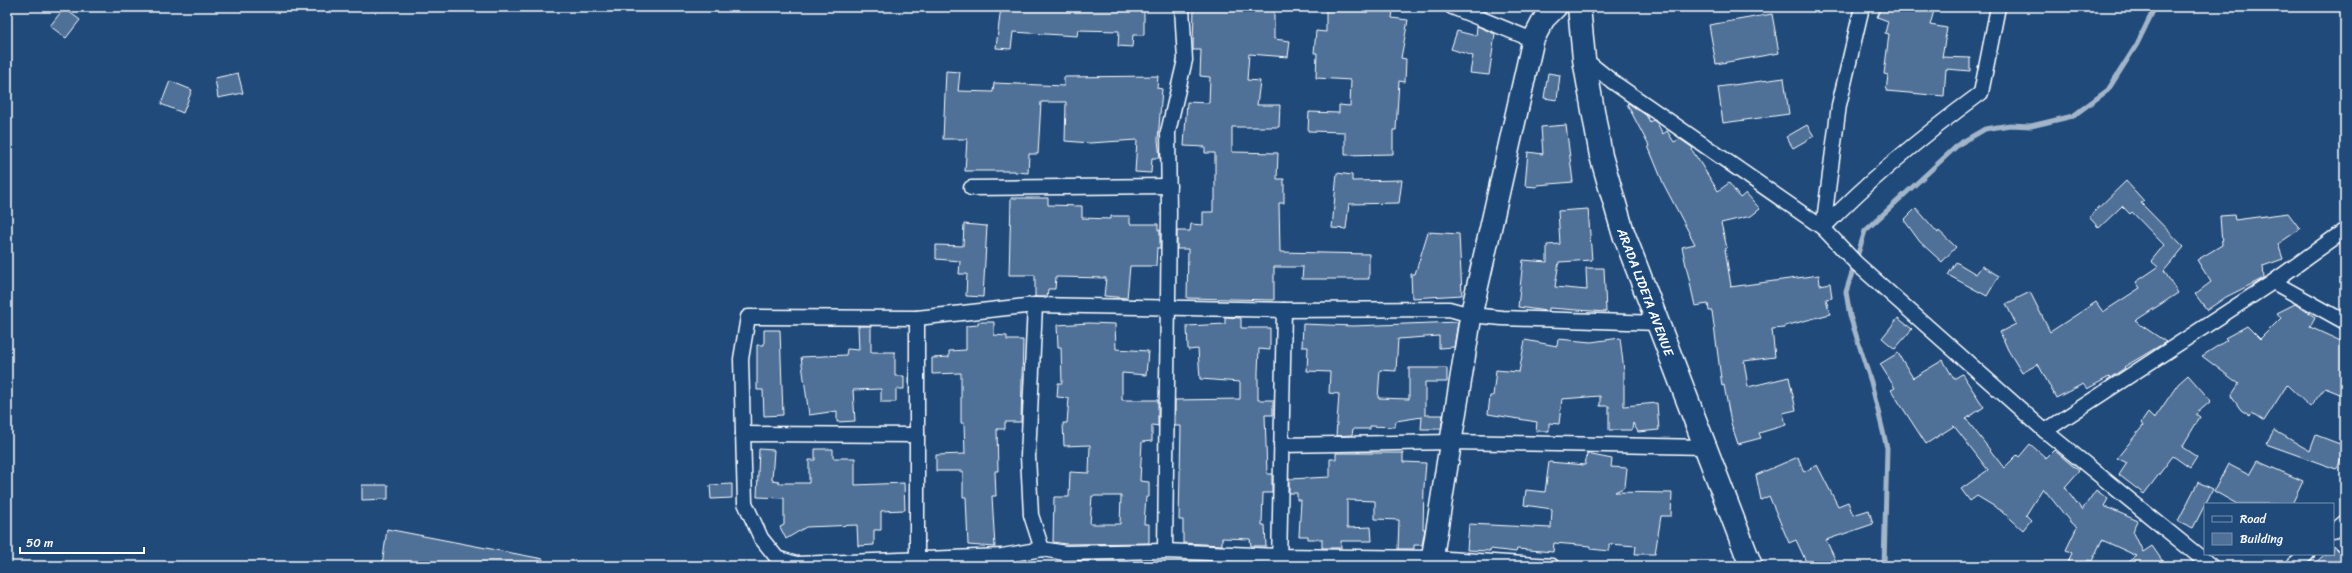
<svg xmlns="http://www.w3.org/2000/svg" width="2352" height="573" font-family="Sriracha,sans-serif">
<style>
.lines{fill:none;stroke-linecap:round;stroke-linejoin:round}
.stream{stroke:#a3b5c8;stroke-width:5}
.building{fill:#507197;stroke:#fff;fill-rule:evenodd}
.minor-casing{stroke:#fff;stroke-width:17}
.secondary-casing{stroke:#fff;stroke-width:24}
.trunk-casing{stroke:#fff;stroke-width:25}
.minor{stroke:#1f4a7a;stroke-width:14}
.secondary{stroke:#1f4a7a;stroke-width:21}
.trunk{stroke:#1f4a7a;stroke-width:22}
.labels{text-anchor:middle;stroke-width:4;stroke-linejoin:round;paint-order:stroke}
.street-label{font-size:13px;fill:#fff;stroke:#1f4a7a}
</style>
<rect width="100%" height="100%" fill="#1f4a7a"/>
<filter id="ink" filterUnits="userSpaceOnUse"><feTurbulence type="fractalNoise" baseFrequency=".025" numOctaves="2"/><feDisplacementMap in="SourceGraphic" scale="8" xChannelSelector="R" yChannelSelector="G"/><feConvolveMatrix kernelMatrix="1 2 1 2 8 2 1 2 1" color-interpolation-filters="sRGB"/></filter>
<g filter="url(#ink)">
<g class="lines">
<polyline class="stream" points="1884,566 1887,448 1871,382 1850,316 1846,292 1865,231 1959,144 1985,129 2010,125 2031,126 2073,116 2108,90 2137,44 2155,7"/>
</g>
<g class="building">
<polygon points="1001,7 1144,7 1144,35 1133,35 1132,47 1118,46 1119,31 1078,30 1077,36 1013,32 1011,49 996,48"/>
<polygon points="1194,7 1274,7 1274,39 1290,41 1288,57 1249,54 1247,80 1260,81 1257,105 1280,105 1279,127 1232,127 1232,152 1278,153 1277,179 1284,179 1284,203 1279,203 1280,252 1369,254 1369,279 1302,279 1303,267 1274,267 1274,300 1187,298 1188,249 1177,249 1177,231 1190,231 1191,224 1203,225 1203,212 1213,212 1213,201 1215,201 1215,153 1205,153 1205,147 1184,146 1187,102 1209,103 1210,77 1200,76 1201,50 1193,50"/>
<polygon points="1355,7 1393,11 1392,18 1408,20 1401,58 1406,59 1405,82 1399,81 1396,130 1393,130 1393,154 1345,155 1345,132 1308,131 1309,112 1339,113 1339,105 1350,106 1351,80 1316,78 1317,53 1314,53 1316,31 1326,32 1326,9 1355,9"/>
<polygon points="1881,7 1935,7 1930,25 1947,28 1942,57 1970,58 1970,71 1946,69 1944,96 1886,91 1888,75 1884,74 1889,34 1885,33 1888,21 1877,17"/>
<polygon points="64,8 80,20 66,38 50,26"/>
<polygon points="1772,14 1779,53 1716,64 1709,25"/>
<polygon points="1477,26 1495,34 1489,75 1470,73 1473,56 1451,49 1457,31 1476,36"/>
<polygon points="946,71 960,72 958,91 993,92 994,83 1064,86 1064,77 1158,76 1157,88 1162,89 1158,140 1160,158 1152,158 1151,173 1135,172 1137,140 1090,143 1065,141 1066,102 1041,102 1038,154 1029,154 1028,173 1015,172 1015,171 965,171 967,139 943,139"/>
<polygon points="238,73 243,93 218,98 215,78"/>
<polygon points="1548,73 1560,75 1557,100 1544,98"/>
<polygon points="1784,78 1789,114 1723,123 1718,87"/>
<polygon points="170,81 192,90 183,113 161,104"/>
<polygon points="1628,103 1646,115 1650,122 1653,120 1657,123 1663,134 1667,131 1674,142 1680,139 1693,148 1692,150 1718,191 1729,183 1740,198 1746,193 1760,209 1751,216 1721,223 1727,248 1725,249 1731,286 1730,287 1819,275 1820,285 1830,283 1832,298 1826,299 1830,314 1785,326 1785,328 1772,329 1775,357 1744,361 1748,387 1789,377 1796,410 1783,413 1786,425 1759,433 1761,438 1738,444 1731,423 1724,385 1722,386 1712,311 1709,311 1708,304 1695,306 1682,247 1695,244 1664,185 1648,146 1649,146 1627,104"/>
<polygon points="1566,125 1573,182 1538,185 1537,187 1525,186 1528,152 1543,154 1541,127"/>
<polygon points="1807,125 1814,136 1793,148 1786,137"/>
<polygon points="1337,173 1352,175 1352,181 1402,180 1399,203 1349,204 1346,229 1332,228"/>
<polygon points="2126,181 2144,201 2141,203 2184,247 2164,271 2178,293 2135,321 2166,342 2124,367 2125,368 2110,378 2109,377 2087,389 2083,384 2056,398 2038,364 2022,373 2008,350 2000,332 2016,324 2006,304 2030,292 2050,332 2096,302 2103,312 2140,288 2136,282 2158,267 2151,261 2164,245 2132,212 2130,214 2122,206 2099,228 2089,217"/>
<polygon points="1011,198 1048,198 1048,205 1082,206 1082,218 1111,219 1111,216 1130,216 1130,224 1158,224 1158,230 1160,230 1160,248 1157,248 1156,266 1130,266 1127,298 1104,296 1106,278 1056,277 1055,289 1048,289 1047,297 1035,297 1035,275 1009,275"/>
<polygon points="1916,208 1938,233 1939,231 1956,247 1942,262 1920,242 1904,220"/>
<polygon points="1588,209 1592,260 1559,262 1555,287 1587,290 1586,268 1604,268 1606,312 1549,308 1549,311 1546,311 1518,307 1523,260 1547,262 1547,245 1560,244 1558,211"/>
<polygon points="2288,213 2300,229 2278,244 2283,259 2263,266 2264,278 2226,297 2207,310 2195,294 2211,282 2197,260 2222,245 2220,216 2234,215 2235,220"/>
<polygon points="964,224 987,226 983,297 966,296 967,274 959,274 960,261 936,259 936,245 963,246"/>
<polygon points="1428,232 1459,234 1462,295 1412,298 1411,274 1415,274"/>
<polygon points="1956,262 1976,274 1982,266 1999,276 1987,296 1948,275"/>
<polygon points="2295,304 2315,317 2310,327 2345,343 2345,396 2325,388 2310,407 2287,385 2264,421 2252,413 2250,416 2241,410 2231,396 2239,384 2202,356 2227,340 2225,338 2247,326 2260,339 2281,318 2277,313"/>
<polygon points="1225,317 1241,318 1241,328 1270,328 1270,350 1259,349 1258,372 1258,400 1273,400 1273,415 1265,415 1267,474 1272,474 1272,493 1263,493 1262,525 1265,525 1266,546 1251,546 1250,539 1222,538 1222,545 1183,543 1183,520 1179,520 1181,426 1175,426 1175,400 1240,399 1240,382 1200,379 1198,349 1188,350 1187,326 1225,324"/>
<polygon points="1898,318 1912,329 1895,349 1882,338"/>
<polygon points="978,322 994,322 994,335 1007,336 1007,340 1023,340 1021,422 1005,422 1005,429 997,429 998,471 995,471 996,496 992,496 995,547 968,545 966,497 963,497 963,471 936,471 936,455 965,454 964,423 961,423 961,373 932,374 932,358 949,357 949,351 966,350 966,326 978,325"/>
<polygon points="1458,322 1454,347 1439,348 1439,336 1398,339 1396,371 1380,370 1378,398 1409,399 1409,368 1447,368 1447,382 1425,382 1425,415 1443,415 1441,429 1421,429 1422,417 1396,421 1395,427 1370,426 1370,429 1353,429 1352,435 1336,436 1339,394 1329,393 1330,372 1307,371 1308,347 1302,347 1303,324 1353,326"/>
<path d="M1089,323L1115,324L1116,349L1148,351L1146,375L1122,373V400H1158V426L1152,425V441L1142,442L1140,481L1149,482V497H1146L1144,524H1149V543L1066,544L1053,542L1054,497H1069L1070,472L1089,473L1090,445L1064,446L1063,423H1067L1069,398L1057,397L1058,383H1062L1061,347H1058L1057,325ZM1092,496H1121L1120,524H1090Z"/>
<polygon points="858,326 871,326 871,352 895,352 895,376 904,376 904,389 896,389 896,402 881,402 881,389 853,390 855,421 837,422 837,411 809,415 801,357 846,355 847,349 859,350"/>
<polygon points="764,330 780,330 783,415 764,416 763,390 757,390 757,345 764,345"/>
<polygon points="1620,338 1624,371 1624,406 1657,403 1659,430 1638,432 1633,423 1632,430 1609,430 1609,406 1600,406 1600,396 1562,399 1559,424 1549,423 1549,431 1536,431 1537,422 1488,414 1490,396 1493,396 1496,370 1519,372 1525,340 1557,346 1558,339 1591,342"/>
<polygon points="1898,353 1913,378 1943,360 1954,379 1962,374 1984,407 1966,419 2004,468 2017,455 2019,457 2030,444 2046,458 2054,450 2079,471 2065,487 2082,510 2096,490 2108,499 2104,506 2138,521 2133,531 2143,552 2152,546 2166,566 2123,566 2137,556 2102,540 2092,561 2088,560 2085,566 2066,566 2072,553 2066,550 2077,527 2071,523 2043,488 2026,515 2031,520 2023,530 2002,511 1977,496 1970,501 1961,489 1988,470 1954,426 1926,444 1891,390 1895,388 1880,364"/>
<polygon points="2188,375 2211,401 2196,414 2200,417 2182,447 2197,457 2190,468 2173,456 2144,494 2119,475 2127,463 2117,458 2143,426 2141,423 2148,413 2154,419 2178,384"/>
<polygon points="2274,430 2310,451 2316,435 2345,446 2338,467 2336,469 2266,444"/>
<polygon points="759,449 774,450 772,480 779,481 779,483 809,483 809,460 815,460 815,449 833,449 833,458 855,458 855,485 904,483 905,510 881,511 881,530 874,530 874,545 858,546 857,525 806,527 786,539 780,527 784,525 784,498 757,497"/>
<polygon points="1336,453 1403,453 1403,462 1426,463 1424,487 1423,529 1425,529 1422,545 1414,545 1414,549 1398,549 1399,520 1375,519 1375,501 1347,500 1347,528 1371,527 1372,541 1341,541 1341,548 1322,548 1322,539 1308,539 1308,536 1299,536 1301,500 1297,500 1297,493 1289,493 1289,479 1330,477 1330,459 1336,459"/>
<polygon points="1587,454 1612,459 1611,467 1627,468 1625,487 1615,492 1672,493 1671,516 1661,516 1655,554 1635,554 1636,546 1609,544 1609,551 1591,549 1591,546 1554,543 1553,552 1517,549 1516,552 1490,549 1490,551 1467,550 1469,524 1551,528 1552,509 1524,505 1526,490 1545,492 1549,462 1585,465"/>
<polygon points="1798,457 1804,472 1817,465 1838,506 1848,502 1853,515 1869,510 1873,524 1826,540 1836,561 1825,566 1808,566 1796,540 1789,543 1769,496 1761,500 1756,475"/>
<polygon points="2257,461 2303,481 2292,504 2237,504 2214,491 2228,464 2249,475"/>
<polygon points="2198,482 2213,489 2193,528 2178,521"/>
<polygon points="732,484 732,498 711,499 710,485"/>
<polygon points="362,485 388,485 388,499 362,500"/>
<polygon points="387,529 543,559 542,566 382,566"/>
<polygon points="2334,546 2345,557 2345,566 2312,566 2325,554 2333,554"/>
</g>
<g class="lines">
<defs>
<g id="minor">
<polyline points="1452,7 1533,40"/>
<path d="M1862,7L1839,105L1823,228C1871,178 1925,134 1981,93L1998,7"/>
<polyline points="1584,59 1613,82 1823,228 1856,263 2045,431 2211,566"/>
<polyline points="971,188 1169,186"/>
<polyline points="2273,282 2345,322"/>
<polyline points="1035,305 917,318 748,317 741,359 745,503 761,538 777,558 796,564 1002,556 1042,549 1065,553 1165,551 1279,556 1433,558 1552,566"/>
<polyline points="2045,431 2273,282 2345,230"/>
<polyline points="743,434 917,435"/>
<polyline points="1281,445 1451,442 1705,447"/>
<polyline points="2333,532 2345,522"/>
<polyline points="1042,549 1031,515 1028,456 1035,305 1284,310 1449,309 1471,315 1502,318 1659,323"/>
<polyline points="1165,551 1169,213 1168,132 1185,60 1182,7"/>
<polyline points="917,559 917,318"/>
<polyline points="1279,566 1284,310"/>
<polyline points="2292,566 2307,554"/>
</g>
<polyline id="secondary" points="1431,566 1471,315 1533,40 1544,19 1556,7"/>
<g id="trunk">
<path id="s1" d="M1579,7L1584,59L1601,156L1623,232L1751,566"/>
</g>
</defs>
<use href="#minor" class="minor-casing"/>
<use href="#secondary" class="secondary-casing"/>
<use href="#trunk" class="trunk-casing"/>
<use href="#minor" class="minor"/>
<use href="#secondary" class="secondary"/>
<use href="#trunk" class="trunk"/>
</g>
</g>
<g class="labels">
<g class="street-label">
<text dy="5" stroke="none"><textPath href="#s1" startOffset="294">ARADA LIDETA AVENUE</textPath></text>
</g>
</g>
<rect width="2352" height="573" fill="none" stroke="#1f4a7a" stroke-width="24"/>
<rect x="12" y="12" width="2328" height="549" fill="none" stroke="#fff" stroke-width="1.5" filter="url(#ink)"/>
<rect x="2204" y="503" width="130" height="52" fill="#1f4a7a" stroke="#7992af"/>
<rect x="2212" y="516" width="20" height="6" fill="#1f4a7a" stroke="#7992af"/>
<text x="2240" y="523" font-size="12" fill="#ffffff">Road</text>
<rect x="2212" y="533" width="20" height="12" fill="#507197" stroke="#7992af"/>
<text x="2240" y="543" font-size="12" fill="#ffffff">Building</text>
<path d="M20 547v6h124v-6" fill="none" stroke="#ffffff" stroke-width="2"/>
<text x="26" y="547" font-size="12" fill="#ffffff" stroke="#1f4a7a" stroke-width="3" paint-order="stroke">50 m</text>
</svg>
